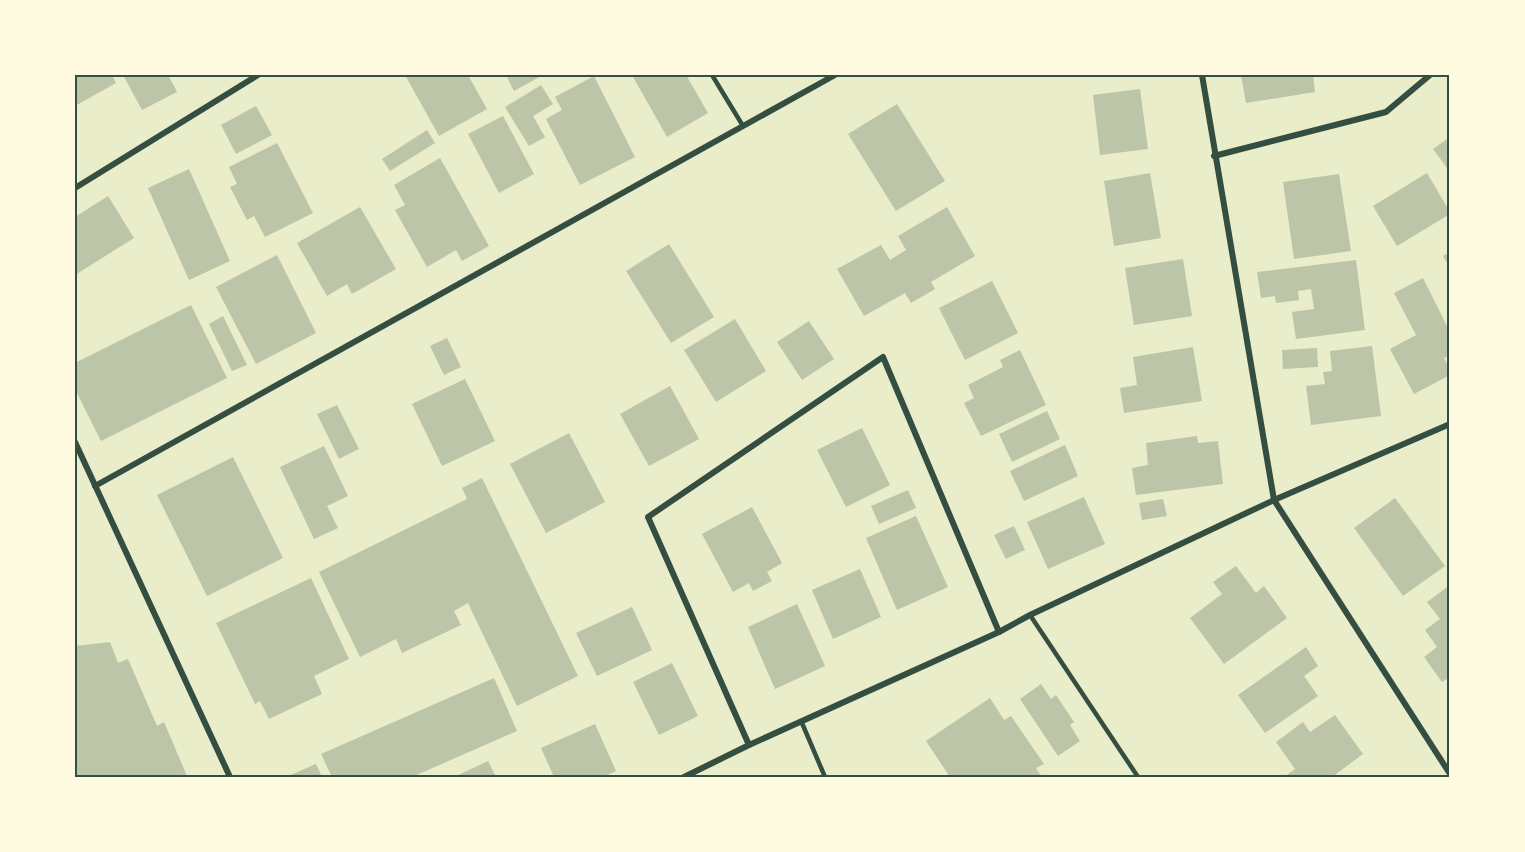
<svg xmlns="http://www.w3.org/2000/svg" width="1525" height="852" font-family="'Open Sans',sans-serif">
<style>
.building{fill:#bcc5a7}
.lines{fill:none;stroke-linecap:round;stroke-linejoin:round}
.service{stroke:#344e41;stroke-width:4.5}
.minor{stroke:#344e41;stroke-width:6}
.neatline{fill:none;stroke:#344e41;stroke-width:2}
</style>
<rect width="100%" height="100%" fill="#e9edc9"/>
<g class="building">
<polygon points="75,75 112,75 116,83 75,106"/>
<polygon points="123,75 168,75 177,92 142,110"/>
<polygon points="405,75 468,75 487,109 439,136"/>
<polygon points="506,75 543,75 514,91"/>
<polygon points="632,75 686,75 708,113 667,137"/>
<polygon points="1241,75 1313,75 1315,92 1246,103"/>
<polygon points="594,76 635,157 580,185 546,119 562,110 555,97"/>
<polygon points="541,85 553,104 533,116 545,137 529,146 505,107"/>
<polygon points="1140,89 1148,149 1100,155 1093,95"/>
<polygon points="897,104 945,181 896,211 848,134"/>
<polygon points="256,106 272,135 236,154 221,125"/>
<polygon points="503,116 534,174 499,193 468,134"/>
<polygon points="427,130 435,143 390,171 382,159"/>
<polygon points="1450,137 1450,172 1433,149"/>
<polygon points="277,143 313,213 265,237 254,216 247,220 230,187 237,184 229,167"/>
<polygon points="440,158 489,246 462,261 456,250 427,267 395,210 405,205 394,185"/>
<polygon points="189,169 230,261 189,280 148,188"/>
<polygon points="1150,173 1161,238 1114,246 1104,181"/>
<polygon points="1427,173 1450,212 1450,214 1397,246 1373,206"/>
<polygon points="1339,174 1351,251 1294,259 1283,182"/>
<polygon points="108,196 134,238 75,275 75,217"/>
<polygon points="360,207 396,269 352,294 347,284 327,296 297,243"/>
<polygon points="947,207 975,256 931,282 935,289 911,303 905,293 864,316 837,269 881,245 890,260 906,250 898,236"/>
<polygon points="669,244 714,317 671,343 626,271"/>
<polygon points="1450,252 1450,268 1443,256"/>
<polygon points="277,255 316,333 256,364 216,287"/>
<polygon points="1183,259 1192,316 1134,325 1125,268"/>
<polygon points="1356,260 1365,330 1296,339 1292,312 1314,309 1311,289 1298,291 1299,300 1276,303 1275,296 1261,298 1257,272"/>
<polygon points="1423,278 1450,332 1450,355 1444,358 1450,369 1450,375 1414,394 1390,349 1416,335 1394,293"/>
<polygon points="992,281 1018,333 965,360 939,308"/>
<polygon points="191,305 227,378 101,441 75,389 75,363"/>
<polygon points="223,316 247,365 232,371 209,324"/>
<polygon points="735,319 766,371 716,402 684,350"/>
<polygon points="809,321 834,359 802,380 777,342"/>
<polygon points="447,338 461,367 444,375 430,346"/>
<polygon points="1372,346 1381,416 1311,425 1306,386 1325,384 1323,372 1332,371 1330,351"/>
<polygon points="1193,347 1202,401 1124,413 1120,388 1137,385 1133,357"/>
<polygon points="1317,348 1318,367 1283,369 1282,350"/>
<polygon points="1020,350 1046,405 981,436 964,403 974,398 968,385 1003,367 1000,360"/>
<polygon points="465,379 495,441 442,466 412,404"/>
<polygon points="670,386 699,439 649,466 620,414"/>
<polygon points="337,405 359,449 339,459 317,414"/>
<polygon points="1047,411 1060,439 1012,462 999,434"/>
<polygon points="862,428 890,485 846,507 817,450"/>
<polygon points="569,433 605,502 546,533 510,464"/>
<polygon points="1197,436 1198,443 1218,441 1223,484 1136,495 1132,468 1148,465 1146,443"/>
<polygon points="1065,445 1078,476 1024,501 1010,471"/>
<polygon points="324,446 348,496 327,506 338,528 314,539 280,467"/>
<polygon points="233,457 283,558 207,596 157,495"/>
<polygon points="482,478 578,676 517,706 468,603 454,611 461,625 402,653 396,639 360,657 319,572 467,499 462,488"/>
<polygon points="908,490 916,508 879,524 871,506"/>
<polygon points="1084,497 1105,544 1048,569 1027,522"/>
<polygon points="1395,498 1445,566 1403,596 1354,528"/>
<polygon points="1163,499 1167,516 1142,520 1139,503"/>
<polygon points="752,507 782,563 767,572 772,581 753,591 749,583 733,592 702,534"/>
<polygon points="916,516 948,587 897,610 866,538"/>
<polygon points="1014,526 1025,550 1006,559 994,535"/>
<polygon points="1236,566 1256,593 1264,586 1287,618 1224,664 1190,618 1222,594 1213,582"/>
<polygon points="860,569 881,617 833,639 812,590"/>
<polygon points="311,578 349,659 314,676 322,694 269,719 260,701 255,704 216,623"/>
<polygon points="1450,585 1450,677 1442,682 1424,657 1437,647 1425,630 1440,619 1427,602"/>
<polygon points="797,604 825,666 775,689 748,627"/>
<polygon points="632,607 652,650 597,676 576,633"/>
<polygon points="110,642 118,663 128,659 157,726 164,722 187,776 185,777 75,777 75,646"/>
<polygon points="1306,647 1318,666 1304,676 1318,696 1265,733 1238,695"/>
<polygon points="672,663 698,716 659,735 633,682"/>
<polygon points="494,678 517,731 412,777 332,777 321,754"/>
<polygon points="1041,684 1051,699 1056,695 1074,722 1070,725 1080,741 1058,756 1020,699"/>
<polygon points="990,698 1004,720 1011,716 1044,764 1036,768 1042,777 950,777 926,741"/>
<polygon points="1335,715 1363,754 1332,777 1284,777 1295,769 1276,742 1303,722 1310,732"/>
<polygon points="595,724 616,771 603,777 554,777 541,748"/>
<polygon points="488,761 496,777 454,777"/>
<polygon points="316,764 322,777 286,777"/>
</g>
<g class="lines">
<g class="service">
<polyline points="712,75 743,126"/>
<polyline points="1030,615 1138,777"/>
<polyline points="802,723 825,777"/>
</g>
<g class="minor">
<polyline points="1202,75 1274,500 1450,774"/>
<polyline points="1214,156 1386,112 1430,75"/>
<polyline points="75,188 258,75"/>
<polyline points="75,442 230,777"/>
<polyline points="95,486 835,75"/>
<polyline points="749,745 648,517 883,357 999,632"/>
<polyline points="684,777 749,745 999,632 1030,615 1274,500 1450,424"/>
</g>
</g>
<rect width="1525" height="852" fill="none" stroke="#fefae0" stroke-width="153"/>
<rect x="76" y="76" width="1372" height="700" class="neatline"/>
</svg>
